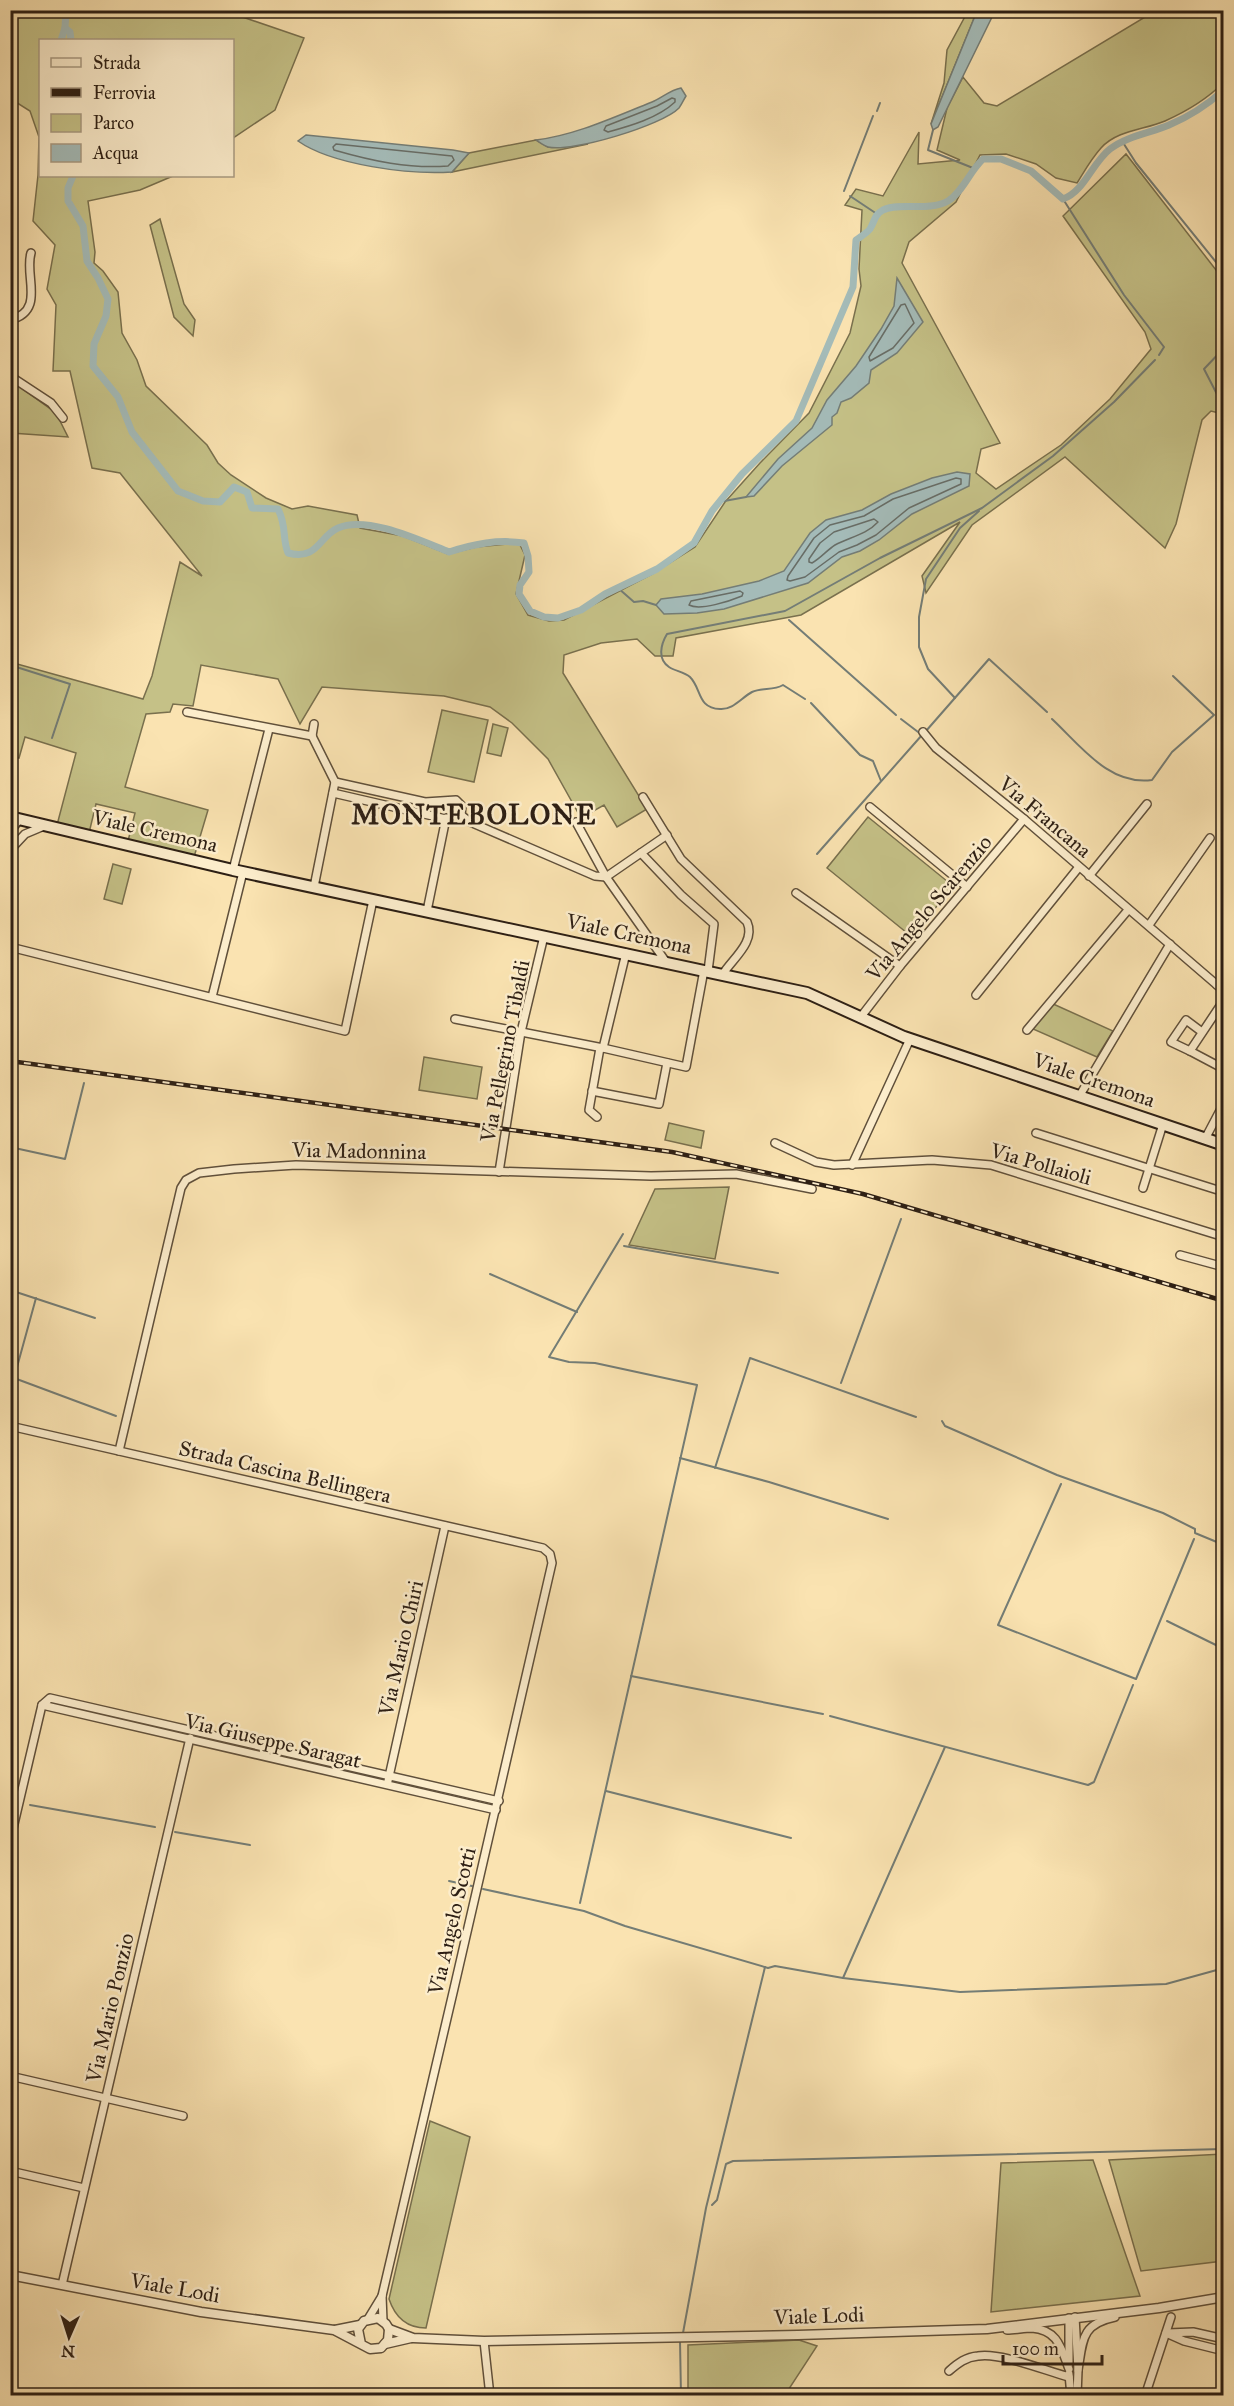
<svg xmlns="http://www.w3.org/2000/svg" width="1234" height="2406" font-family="'IM FELL Great Primer',serif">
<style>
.green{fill:#c5c187;stroke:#79704e;stroke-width:1.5}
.water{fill:#a4bbb8;stroke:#747d76;stroke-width:1.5}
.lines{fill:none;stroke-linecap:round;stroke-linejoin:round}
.shore{stroke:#686d66;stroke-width:1.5}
.stream{stroke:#747d76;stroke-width:2}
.canal{stroke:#a4bbb8;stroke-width:7}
.minor-casing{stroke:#60503b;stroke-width:10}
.tertiary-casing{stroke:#60503b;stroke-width:11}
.secondary-casing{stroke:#2d1f14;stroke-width:14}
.minor{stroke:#fcedcc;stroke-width:7}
.tertiary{stroke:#fcedcc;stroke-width:8}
.secondary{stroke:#fcedcc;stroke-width:10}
.rail-casing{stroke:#2d1f14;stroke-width:4.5}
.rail{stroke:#fcedcc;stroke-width:2;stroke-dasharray:7;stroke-linecap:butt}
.labels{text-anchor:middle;stroke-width:5;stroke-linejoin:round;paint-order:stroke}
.street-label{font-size:21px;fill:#2d1f14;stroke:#fcedcc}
.district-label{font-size:27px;font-weight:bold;letter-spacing:1.5px;fill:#2d1f14;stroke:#fcedcc}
</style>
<rect width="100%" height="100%" fill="#fae3b1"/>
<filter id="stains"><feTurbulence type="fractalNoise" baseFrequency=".00333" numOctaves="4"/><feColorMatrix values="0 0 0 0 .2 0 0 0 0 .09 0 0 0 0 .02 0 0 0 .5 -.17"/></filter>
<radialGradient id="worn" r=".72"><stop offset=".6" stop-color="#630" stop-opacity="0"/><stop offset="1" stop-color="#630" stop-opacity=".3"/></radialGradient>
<g class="green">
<path d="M11,11H225L304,38L275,110L233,138L232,40H40V176H173L140,190L88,201L95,252L94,263L103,271L118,292L122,333L137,360L146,386L207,445L218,463L231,475L266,498L292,509L308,506L357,515L360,528L403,536L448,554L476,547L519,543L525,555L516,594L528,615L549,621L564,620L652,574L695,547L725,502L760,463L809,413L850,333L861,286L859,269L862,210L845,205L856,189L883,196L919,132L918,164L960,160L937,150L947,108L963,77L984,103L997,106L1155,11H1223V83C1207,99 1185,112 1165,121C1144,130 1117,130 1101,148C1091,159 1084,172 1077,183L1056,178L1036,164L1006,154L980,155L956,202L909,242L902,263L1000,443L981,449L976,473L996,489L1061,445L1110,399L1151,349L1145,332L1063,216L1126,154L1223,279V414L1211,411L1202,420L1176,524L1165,548L1065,457L972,525L926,593L922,576L960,522L801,615L676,638L673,656H655L637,639L601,643L564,655L563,673L647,809L617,827L604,805L581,818L548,759L512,723L490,707L444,696L322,687L300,724L278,679L201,665L193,706L173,704L170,712L146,714L125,787L208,810L194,857L128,841L135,813L96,804L89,833L57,825L76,753L25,737L19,758L11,756L10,662L143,699L152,676L180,562L202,576L120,473L92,468L70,371H53L56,305L47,289L55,245L33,221L38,175L39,137L30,111L11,99Z"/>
<polygon points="968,11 977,11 931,124 944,83 947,50"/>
<polygon points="536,140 548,147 588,144 452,172 469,153"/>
<polygon points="160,219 184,304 195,320 193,336 174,317 150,225"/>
<polygon points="10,380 56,413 68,437 11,433"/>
<polygon points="442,710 488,720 474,782 428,772"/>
<polygon points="493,724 508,728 501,756 487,753"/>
<polygon points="868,817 953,886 912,937 827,868"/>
<polygon points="113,864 131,869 122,904 104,899"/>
<polygon points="1051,1003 1113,1031 1097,1057 1033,1029"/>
<polygon points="424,1057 482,1067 477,1099 419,1090"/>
<polygon points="669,1123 704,1131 701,1148 665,1140"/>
<polygon points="729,1187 715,1259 629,1245 655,1189"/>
<path d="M430,2121L470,2137L426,2328C407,2328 395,2317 389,2299Z"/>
<polygon points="1223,2154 1223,2261 1141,2271 1109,2160"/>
<polygon points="1093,2160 1140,2296 991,2312 1001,2163"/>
<polygon points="799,2340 817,2346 785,2395 688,2395 688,2345"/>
</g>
<g class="water">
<polygon points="977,11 995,11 938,127 933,130 931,124"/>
<path d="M681,88L686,96C684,99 682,104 679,108C663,125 571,153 548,147C544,146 539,142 536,140C576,135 614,117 652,102C662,98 670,90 681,88Z"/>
<path d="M306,135L453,150L469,153L452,172C410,175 332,165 298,141Z"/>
<polygon points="897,278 923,322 897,353 871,370 869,383 851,398 841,402 837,413 832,417 832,425 782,466 754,496 746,497 778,459 812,428 827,400 856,366 881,329 894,306"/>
<polygon points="957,472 970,474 969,486 912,514 879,540 860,551 842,557 808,583 724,609 697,613 664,614 656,605 661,599 702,594 759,581 784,571 810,533 826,520 862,510 891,494 932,478"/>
</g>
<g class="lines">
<g class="shore">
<path d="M672,98L675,99V102C658,118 630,126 608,132L604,130L606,126L657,106Z"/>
<path d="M336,144L452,156L454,160L448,166C409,169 372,161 334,150L333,147Z"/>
<polygon points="905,304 914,323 893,348 870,361 869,357 901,305"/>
<polygon points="956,478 961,479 961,484 909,508 876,535 857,545 839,552 805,577 790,581 787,580 788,576 814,538 830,525 864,516 893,499"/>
<path d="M874,519L878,522C866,535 850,537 835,545C827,550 821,558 812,563L809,562V559L820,543L834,532Z"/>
<path d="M740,591L743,593L742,596C730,601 700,611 689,605L691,601Z"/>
</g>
<g class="stream">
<polyline points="877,111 880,103"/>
<polyline points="933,130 928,150 973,168"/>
<polyline points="1122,141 1136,163 1224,272"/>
<polyline points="844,191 873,116"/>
<polyline points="850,196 877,214"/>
<polyline points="1063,199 1124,295 1164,347 1159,355"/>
<polyline points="1221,402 1204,369 1224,348"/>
<polyline points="719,502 746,497"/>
<polyline points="1220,586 1224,588"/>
<polyline points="618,588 634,602 643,601 656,605"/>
<polyline points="789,620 896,715"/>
<polyline points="10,665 70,684 52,738"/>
<polyline points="955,698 928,669 919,647 919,617 926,579 960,528 979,511"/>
<path d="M805,699L783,685C773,691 762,687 752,692C741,698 733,710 720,709C697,708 702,689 690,677C684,672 675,671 669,667C657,659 661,644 667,634L785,611L880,558L982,508L1053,456L1114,402L1155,360"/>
<polyline points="811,703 860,755 873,761 881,781"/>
<path d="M1052,719C1080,745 1109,786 1152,780L1172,752L1214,715L1173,676"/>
<polyline points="926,731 989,659 1047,712"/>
<polyline points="817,854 922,735 901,719"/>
<polyline points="10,1147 65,1159 84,1083"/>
<polyline points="624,1246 778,1273"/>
<polyline points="490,1274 577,1312"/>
<polyline points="10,1290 95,1318"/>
<polyline points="36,1298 14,1378 116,1416"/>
<polyline points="841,1383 901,1219"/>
<polyline points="942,1421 945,1426 1057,1475 1163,1513 1195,1529 1195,1533 1224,1545"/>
<polyline points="680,1458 769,1482 888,1519"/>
<polyline points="715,1468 750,1358 916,1417"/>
<polyline points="1061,1484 998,1625 1136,1679 1194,1539"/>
<polyline points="1167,1621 1224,1649"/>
<polyline points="631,1676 823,1714"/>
<polyline points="830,1716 1088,1785 1094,1782 1133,1685"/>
<polyline points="606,1791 791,1838"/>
<polyline points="10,1803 11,1803"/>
<polyline points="30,1805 155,1827"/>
<polyline points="175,1832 250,1845"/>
<polyline points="449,1881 472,1886"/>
<polyline points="483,1889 584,1911 625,1926 768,1968 775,1966 843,1978 960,1992 1166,1984 1224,1968"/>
<polyline points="580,1903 697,1385 595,1363 569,1362 549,1357 623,1234"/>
<polyline points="843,1978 945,1747"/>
<polyline points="712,2205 717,2200 726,2164 733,2161 1224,2149"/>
<polyline points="683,2333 706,2208 765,1967"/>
<polyline points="680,2341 681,2396"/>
</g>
<g class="canal">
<polyline points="65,28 70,32 71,40"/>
<polyline points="61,40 65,28 66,10"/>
<path d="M73,176L68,188V201L83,226L87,261L98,278L108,299L106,316L94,344L93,366L118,397L132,432L178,491L203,501L220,502L234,487L247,492L252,508L278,509C287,527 282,538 288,553C318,561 319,536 338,528C367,515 421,541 449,552C474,544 498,539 524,543L528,556L529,572L520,585L519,594L530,611L544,617L558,618L581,610L605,594L657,569L694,543L712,511L742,474L796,421L853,287L856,240C860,237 867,233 870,229C875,221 874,215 883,210C900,202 928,212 948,201C962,193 970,171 983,159H1001L1031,171L1063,199C1084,192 1092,163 1110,149C1127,136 1150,133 1169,125C1191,116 1207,105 1224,90"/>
</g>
<defs>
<g id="minor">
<path d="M10,320C46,311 24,276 31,253"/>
<polyline points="10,376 51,403 63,418"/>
<polyline points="187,712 312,736"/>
<polyline points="923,732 936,748 1024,819 1224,991"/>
<polyline points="312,736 335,782 314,887"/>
<polyline points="312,736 314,724"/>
<polyline points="335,782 425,802 456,800 462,806 461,815"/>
<polyline points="333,793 450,820 454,820 461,815"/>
<path d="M643,797L681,859L747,922C756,942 732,959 723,974"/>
<polyline points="870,807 967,887"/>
<polyline points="461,815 470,822 595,876 606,877"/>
<polyline points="576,822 606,877 666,962"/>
<polyline points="10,832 19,820"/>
<polyline points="10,850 25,834 44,826"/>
<polyline points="641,853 681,895 714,924 708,971"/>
<polyline points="233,870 269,729"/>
<polyline points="1089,876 1147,804"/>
<polyline points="606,877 667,835"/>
<polyline points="796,893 900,966"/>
<polyline points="427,911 446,818"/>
<polyline points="1149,925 1210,838"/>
<polyline points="10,947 345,1031 373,900"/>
<polyline points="1217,985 1224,977"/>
<polyline points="976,995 1079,867"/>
<polyline points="212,997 243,872"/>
<polyline points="1224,1000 1190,1051 1224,1069"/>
<polyline points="860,1018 900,966 1024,819"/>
<polyline points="455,1019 603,1048 686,1067 704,970"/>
<polyline points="1027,1030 1128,910"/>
<polyline points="603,1048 626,953"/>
<polyline points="1190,1051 1171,1042 1186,1020 1202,1032"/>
<polyline points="592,1091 659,1104 667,1063"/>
<polyline points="1080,1095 1170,944"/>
<polyline points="597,1117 589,1110 600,1048"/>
<polyline points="1036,1133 1224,1192"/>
<polyline points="1205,1139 1224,1103"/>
<polyline points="775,1143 816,1162 834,1165 932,1160 991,1165 1224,1237"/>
<polyline points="852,1165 910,1039"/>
<polyline points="499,1172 521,1032 544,936"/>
<polyline points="1143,1188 1163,1124"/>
<polyline points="1180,1255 1224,1267"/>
<path d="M10,1426L543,1548L550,1554L552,1563C497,1807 439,2052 382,2296L383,2321"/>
<polyline points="119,1451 181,1188 186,1180 199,1173 234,1169 296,1165 651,1176 736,1174 812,1189"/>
<polyline points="42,1705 496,1810"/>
<polyline points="388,1781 445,1526"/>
<polyline points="10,1841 42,1705 50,1698 499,1801"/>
<polyline points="10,2076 183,2116"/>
<polyline points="10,2171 84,2188"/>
<polyline points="62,2285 190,1738"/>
<polyline points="1075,2317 1078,2370 1077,2396"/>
<polyline points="1069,2318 1069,2363"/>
<polyline points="368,2319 382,2296"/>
<path d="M1007,2330C1015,2330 1024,2328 1032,2328C1058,2330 1061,2348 1069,2369"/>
<polyline points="1166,2333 1184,2341 1224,2351"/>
<polyline points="1168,2333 1193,2332 1224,2339"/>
<polyline points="484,2341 490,2396"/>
<path d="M1078,2370C1083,2340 1081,2324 1115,2317"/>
<path d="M949,2371C958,2363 966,2357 978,2356C1000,2352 1046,2371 1069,2377"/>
<polyline points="1069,2374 1071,2396"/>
<polyline points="1145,2396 1171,2317"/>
</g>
<g id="tertiary">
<polyline points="10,2275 201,2312 334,2330 370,2349 381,2348 388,2340 389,2329 386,2324 378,2318 364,2321 358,2329 361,2344"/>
<polyline points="389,2329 413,2338 484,2341 798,2335 987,2329 1159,2308 1224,2297"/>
<polyline points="335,2330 360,2325"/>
<polyline points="385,2344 411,2338"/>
</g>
<polyline id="secondary" points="10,817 233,870 807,993 904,1037 1224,1145"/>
</defs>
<use href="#minor" class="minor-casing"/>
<use href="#tertiary" class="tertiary-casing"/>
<use href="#secondary" class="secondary-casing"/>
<use href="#minor" class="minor"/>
<use href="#tertiary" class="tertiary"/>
<use href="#secondary" class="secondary"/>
<defs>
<polyline id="rail" points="10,1061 672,1152 863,1194 1224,1301"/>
</defs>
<use href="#rail" class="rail-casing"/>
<use href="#rail" class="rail"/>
</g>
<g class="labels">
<g class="street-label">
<text transform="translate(1045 817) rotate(40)" y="7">Via Francana</text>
<text transform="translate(155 831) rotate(13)" y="7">Viale Cremona</text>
<text transform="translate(929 908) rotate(-50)" y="7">Via Angelo Scarenzio</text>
<text transform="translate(629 934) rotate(12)" y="7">Viale Cremona</text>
<text transform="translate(505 1051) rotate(-79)" y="7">Via Pellegrino Tibaldi</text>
<text transform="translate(1094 1080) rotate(19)" y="7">Viale Cremona</text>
<text transform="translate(359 1151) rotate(1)" y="7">Via Madonnina</text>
<text transform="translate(1041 1164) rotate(16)" y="7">Via Pollaioli</text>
<text transform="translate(285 1472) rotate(13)" y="7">Strada Cascina Bellingera</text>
<text transform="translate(401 1648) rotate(-77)" y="7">Via Mario Chiri</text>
<text transform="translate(273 1741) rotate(13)" y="7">Via Giuseppe Saragat</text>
<text transform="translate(452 1921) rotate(-77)" y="7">Via Angelo Scotti</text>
<text transform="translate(110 2008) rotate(-77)" y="7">Via Mario Ponzio</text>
<text transform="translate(175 2288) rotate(10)" y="7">Viale Lodi</text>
<text transform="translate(819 2316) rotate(-2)" y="7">Viale Lodi</text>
</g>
<g class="district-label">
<text x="474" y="824">MONTEBOLONE</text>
</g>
</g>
<rect width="1234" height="2406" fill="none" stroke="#fae3b1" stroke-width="36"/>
<rect x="12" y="12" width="1210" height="2382" fill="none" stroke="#2d1f14" stroke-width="3"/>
<rect x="18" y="18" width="1198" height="2370" fill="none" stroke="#2d1f14" stroke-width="1.5"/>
<rect x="39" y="39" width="195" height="138" fill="#fcedcc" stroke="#a99b82" stroke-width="1.5"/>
<rect x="51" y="58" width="30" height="9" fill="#fcedcc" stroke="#a99b82" stroke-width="1.5"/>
<text x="93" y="69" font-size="18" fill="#2d1f14">Strada</text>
<rect x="51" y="88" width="30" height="9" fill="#2d1f14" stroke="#a99b82" stroke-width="1.5"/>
<text x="93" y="99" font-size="18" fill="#2d1f14">Ferrovia</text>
<rect x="51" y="114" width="30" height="18" fill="#c5c187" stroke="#a99b82" stroke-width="1.5"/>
<text x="93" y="129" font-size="18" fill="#2d1f14">Parco</text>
<rect x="51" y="144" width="30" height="18" fill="#a4bbb8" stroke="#a99b82" stroke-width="1.5"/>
<text x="93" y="159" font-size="18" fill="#2d1f14">Acqua</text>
<g transform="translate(69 2337) rotate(183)" stroke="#fcedcc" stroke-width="4.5" paint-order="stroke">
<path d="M0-4.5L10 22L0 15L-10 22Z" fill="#2d1f14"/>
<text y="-9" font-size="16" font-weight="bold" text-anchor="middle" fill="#2d1f14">N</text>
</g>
<path d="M1003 2355v9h99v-9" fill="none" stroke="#2d1f14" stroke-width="3"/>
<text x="1012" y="2355" font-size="18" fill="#2d1f14" stroke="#fcedcc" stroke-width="4.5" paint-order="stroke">100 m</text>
<rect width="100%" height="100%" filter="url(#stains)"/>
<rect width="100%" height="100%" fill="url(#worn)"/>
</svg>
